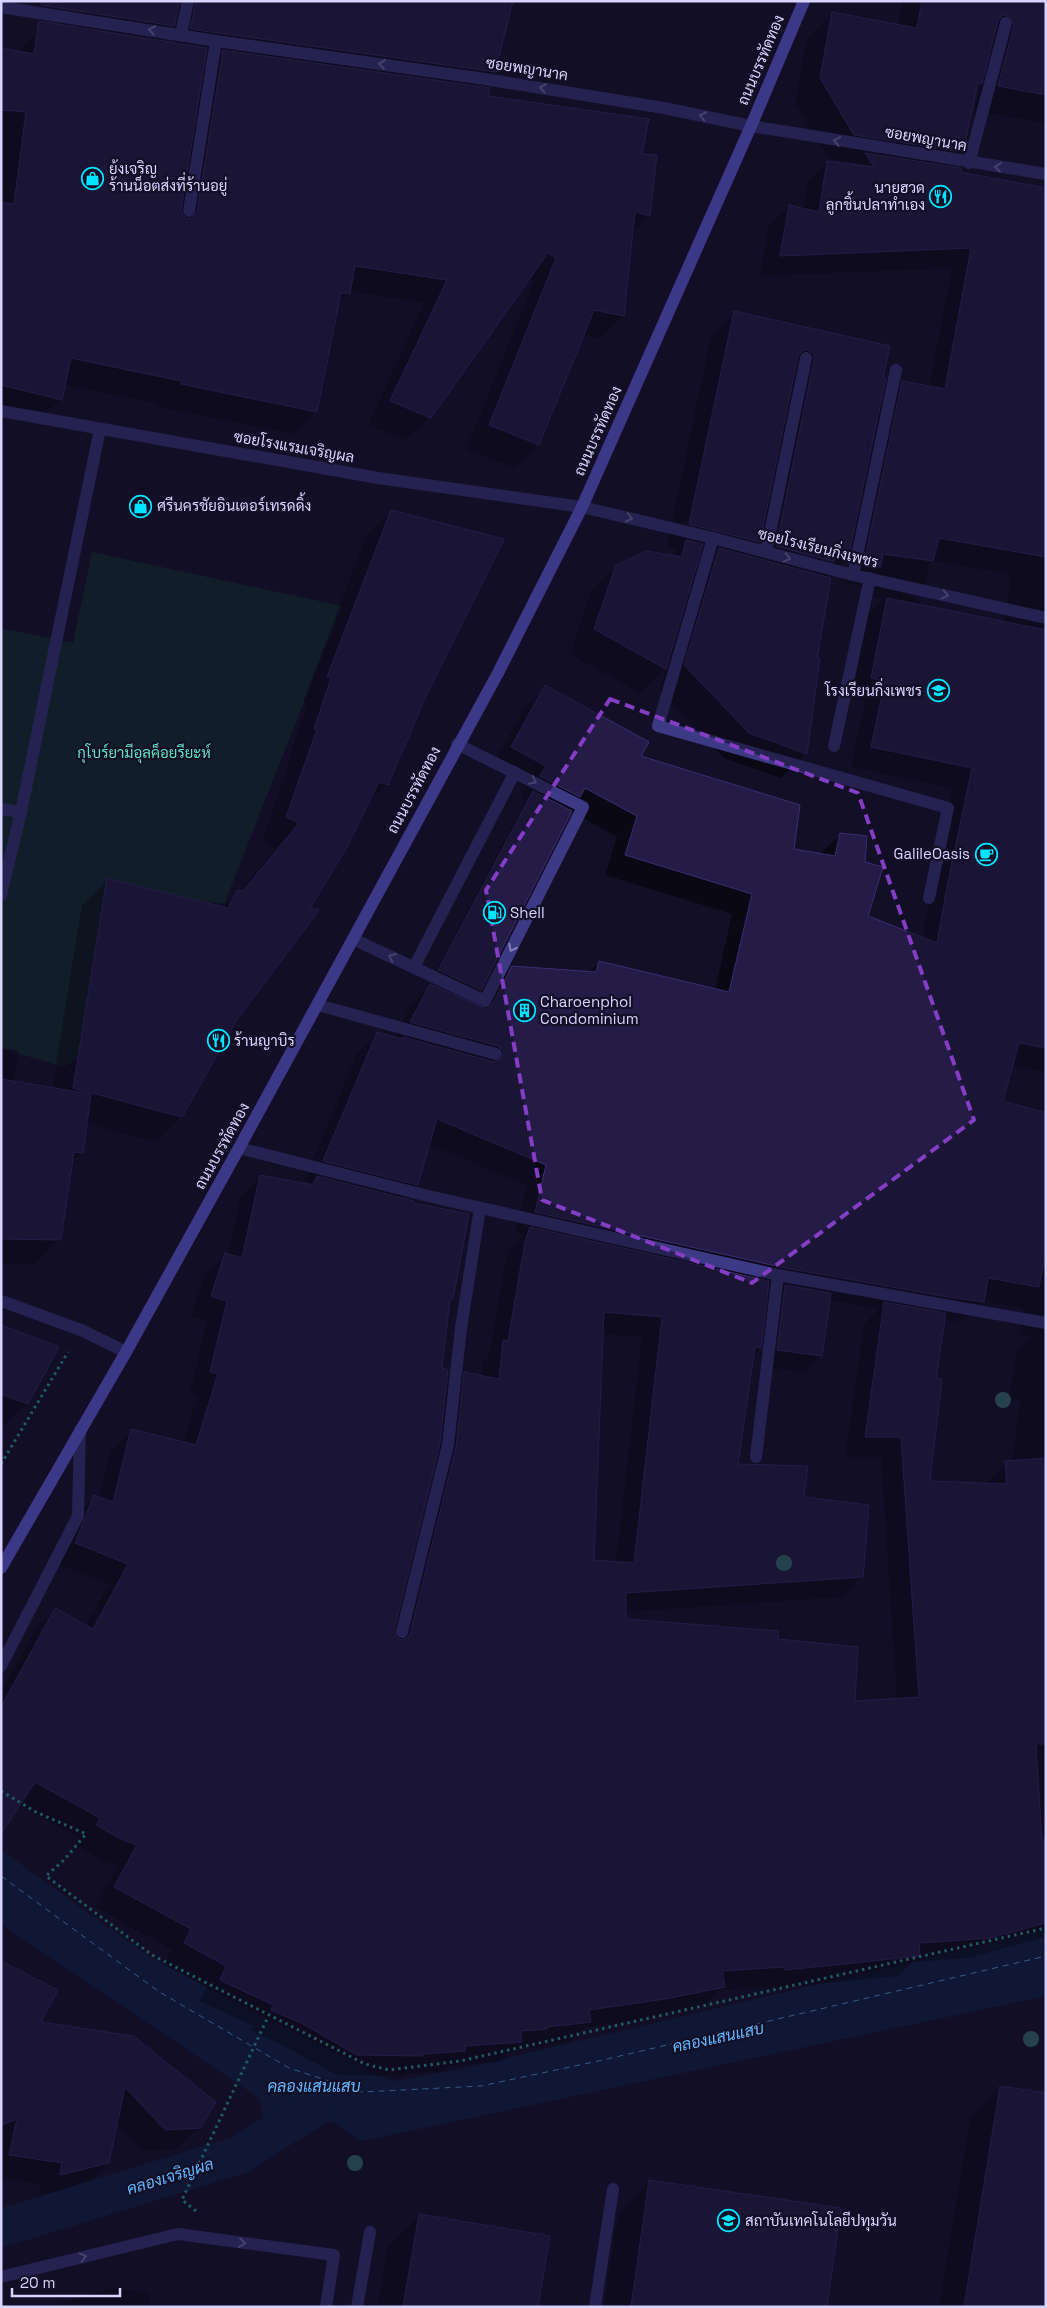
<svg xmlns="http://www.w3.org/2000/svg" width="1047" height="2308" font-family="'Space Grotesk',Sarabun,sans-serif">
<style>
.green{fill:#12302f}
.water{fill:#0c2248}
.shadow{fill:#0007;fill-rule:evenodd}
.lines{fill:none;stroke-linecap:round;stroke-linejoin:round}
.canal{stroke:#0c2248;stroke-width:38}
.ferry{stroke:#62b6ff;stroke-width:1;stroke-dasharray:6 5;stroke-linecap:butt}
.building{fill:#241b47;stroke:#3b2d73;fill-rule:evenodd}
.path{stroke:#2fb8b0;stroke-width:3;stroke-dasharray:2.5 4;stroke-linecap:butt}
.lane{stroke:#3d3a85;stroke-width:12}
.street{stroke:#3d3a85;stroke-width:12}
.secondary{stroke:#6f6bff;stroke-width:12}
.tree{fill:#3d827b}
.oneway{stroke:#837fbc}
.marked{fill:none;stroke:#843dc5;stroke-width:4;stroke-dasharray:10 6;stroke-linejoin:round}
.labels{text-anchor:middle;stroke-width:4.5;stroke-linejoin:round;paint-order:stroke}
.street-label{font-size:15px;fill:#d9d4ff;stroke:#130f26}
.poi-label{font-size:15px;fill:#d9d4ff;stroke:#130f26;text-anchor:start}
.park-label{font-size:15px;fill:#5fe0c0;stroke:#130f26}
.water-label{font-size:16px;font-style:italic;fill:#62b6ff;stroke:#130f26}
</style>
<rect width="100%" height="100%" fill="#130f26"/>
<polygon class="green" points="92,552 342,606 224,904 197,900 107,879 78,1057 64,1067 1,1048 1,628 73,643"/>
<polygon class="water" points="1,1850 150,1957 267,2019 363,2066 375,2075 395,2081 461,2069 1046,1930 1046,1996 362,2141 331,2121 272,2155 259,2098 1,1924"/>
<g class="shadow">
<path d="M83,1H512L493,72L478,87L487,97L641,155L649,215L632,233L623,316L600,339L582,335L538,445L515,468L466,449L534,281L528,278L430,417L406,440L368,425L424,303L349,291L337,305L316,411L293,434L158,407L159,404L64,385L61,399L38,422L1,414V49L17,52L38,32L78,30ZM177,10L180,20L175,44L158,41L173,26ZM205,50L222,52L201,73Z"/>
<path d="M903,1H1046V123L974,111L981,82L976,87L962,152L947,167L959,173L1046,189V1072L1011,1065L1001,1102L1046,1114V1937L968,1958L913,1962L898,1976L765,1989V1987L720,1990L703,2007L644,2019L583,2028L569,2042L512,2050L500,2062L449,2066L444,2071L403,2074L401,2076L337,2075L282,2045L251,2030L253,2026L200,2001L207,1987L164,1964L172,1950L95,1907L117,1866L102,1860L77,1846L80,1839L19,1804L1,1831V1692L35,1630L55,1610L86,1626L109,1584L56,1564L74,1517L95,1497L99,1498L111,1451L132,1431L183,1443L198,1395L190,1393L207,1321L191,1316L205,1275L226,1255H228L240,1197L261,1177L309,1185L311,1183L304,1181L357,1054L378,1033L394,1038L410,1006L431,986L481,1008L492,987L513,967L589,972L599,963L715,990L732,914L605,875L617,837L571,811L480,990L472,998L431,979L526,800L521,797L526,787L491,767L525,707L546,687L639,757L792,850L820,854L841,834L864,863L867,916L922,938L952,788L851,767L865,701L851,698L869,613L884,598L872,596L873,590L844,583L850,556L828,578L815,659L806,753L781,778L724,758L660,690L667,666L640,693L570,654L591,591L616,566L671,556L678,550L667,547L711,336L735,313L881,379L879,406L902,383L929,388L952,268L760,276L769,226L789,206L803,209L807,182L827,162L854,166L857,163L829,159L795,104L807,39L832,14L898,26ZM683,521L743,536V539L683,524ZM759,541L755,559L744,556ZM698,555L710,558L692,576ZM931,561L1011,574L1004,622L919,605L921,600L911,597L926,582ZM429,1144L527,1186L515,1232L525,1234L510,1249L505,1264L489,1356L483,1362L482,1377L465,1374L444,1394L441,1369L448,1302L452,1299L403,1199L417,1185ZM317,1158L406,1181V1183L317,1161ZM767,1288L780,1291L761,1367L804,1372L821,1355L829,1300L879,1309L864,1324L845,1457H881L897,1700L854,1702L777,1641L625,1620V1612L842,1597L862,1576L803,1498L737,1465L753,1355L760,1348ZM983,1301L1024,1308L1019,1334L1031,1337L1017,1351L1009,1398L1020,1400L1012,1462H1006L985,1484L928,1482L934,1379L943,1319L963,1322ZM602,1334L642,1337L616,1563L593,1561ZM436,1456H437L436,1468L395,1636L393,1630Z"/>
<polygon points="391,511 425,696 387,784 367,804 237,1017 181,1117 156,1142 86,1123 82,1152 71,1163 60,1239 34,1265 1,1264 1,1048 18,1050 14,1083 52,1089 82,905 108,880 222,908 239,892 275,849 262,842 292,754 290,754 307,703 303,702 366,536"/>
<polygon points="1,1327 27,1403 2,1428 1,1428"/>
<polygon points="1,1962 39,2023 199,2127 177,2149 143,2151 116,2122 108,2163 86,2185 39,2196 41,2184 1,2178"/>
<polygon points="1001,2087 1046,2307 939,2307 970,2118"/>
<polygon points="650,2181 825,2307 604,2307 618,2213"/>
<polygon points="419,2215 537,2307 378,2307 388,2247"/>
<polygon points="112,2288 150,2293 148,2307 46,2307"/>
</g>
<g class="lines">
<polyline class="canal" points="1,2228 239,2155 312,2109"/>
<polyline class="ferry" points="1,1876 158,1991 289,2068 362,2092 481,2086 603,2060 1046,1956"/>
</g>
<g class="building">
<polygon points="41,1 180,1 174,26 41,5"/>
<polygon points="196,1 513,1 495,72 190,29"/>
<polygon points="922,1 1046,1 1046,95 998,86 1014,25 1011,17 1003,15 998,21 982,84 978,83 963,152 854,135 820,78 832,12 917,28"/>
<polygon points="39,21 207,48 181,210 182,214 187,219 192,218 197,212 223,50 484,87 490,88 488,96 649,119 642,154 657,155 650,216 635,212 624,316 594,310 539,445 489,425 556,258 548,253 431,418 390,401 447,280 355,266 350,294 341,293 317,412 181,384 181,381 71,358 62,400 1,385 1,202 14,204 26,112 1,110 1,48 34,54"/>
<polygon points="865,153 961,168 960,172 1046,188 1046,557 939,538 933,561 883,554 881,567 864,563 902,381 945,389 971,248 780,256 789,205 819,212 827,161 874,167"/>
<polygon points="734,311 890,346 883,378 886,378 848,559 835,556 834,562 776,546 814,360 814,355 808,350 803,350 798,356 760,542 689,524"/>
<polygon points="391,510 504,539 426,696 388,785 379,782 346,849 310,908 319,910 238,1018 182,1117 73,1088 107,878 228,908 238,890 243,891 299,823 286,817 317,729 314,729 331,678 327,677"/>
<polygon points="686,540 703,544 666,669 594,629 616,565 647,551 682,557"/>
<polygon points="719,548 831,578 817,658 820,658 807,754 749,733 684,665"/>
<polygon points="887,598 1046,630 1046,1048 1019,1043 1003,1101 1046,1113 1046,1251 1039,1287 988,1278 984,1302 948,1297 780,1267 535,1212 546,1165 437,1119 418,1185 323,1161 377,1032 402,1039 403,1037 494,1062 502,1059 504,1052 498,1046 410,1022 430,984 486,1009 492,1005 512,966 596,972 599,961 729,992 752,894 625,855 637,816 585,788 580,797 540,776 546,766 511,747 545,685 649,742 641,756 800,805 794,849 835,856 840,833 867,836 865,862 883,867 868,916 937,943 947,887 972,768 871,747 885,681 871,678"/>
<polygon points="533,791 572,811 481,990 438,970"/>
<polygon points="1,1079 91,1094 83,1153 74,1152 61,1240 1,1239"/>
<path d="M260,1175L313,1185L317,1176L414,1201L413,1203L469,1214L453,1299H450L442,1368L448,1370L440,1444L394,1630L396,1637L401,1640L407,1638L410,1634L456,1447L464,1372L499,1379L503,1340L508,1341L525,1242L530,1227L769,1281L761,1348L755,1347L738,1464L808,1466L804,1497L869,1505L863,1577L626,1593V1619L778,1631V1639L858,1647L855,1701L919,1697L901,1437H865L884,1302L946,1313L936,1378L942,1379L930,1481L1007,1484L1005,1461L1046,1458V1744H1036L1042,1840H1046V1923L990,1938L919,1943L920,1956L785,1970V1967L722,1971L725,1987L665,1999L589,2010L591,2022L547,2027V2029L521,2031L522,2042L465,2046V2051L423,2054L422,2056L357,2055L303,2024L271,2010L273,2005L220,1980L226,1966L184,1943L191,1929L114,1887L137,1845L123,1840L96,1825L100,1818L35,1782L1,1834V1707L55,1608L93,1629L128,1564L75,1543L94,1495L113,1502L131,1429L196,1445L218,1374L210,1372L227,1301L211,1296L225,1253L242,1258ZM604,1312L662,1317L634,1563L594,1560Z"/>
<polygon points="785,1285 831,1293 822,1356 777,1350"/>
<polygon points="1,1325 59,1347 28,1404 1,1394"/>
<polygon points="1,1961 58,1990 41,2022 133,2036 216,2102 200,2128 165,2130 125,2087 109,2163 60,2175 62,2163 9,2155 17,2119 1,2125"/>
<polygon points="1000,2086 1046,2093 1046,2307 964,2307"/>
<polygon points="649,2180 841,2208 827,2307 631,2307"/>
<polygon points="419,2214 550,2236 538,2307 403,2307"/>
</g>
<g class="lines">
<g class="path">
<polyline points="1,1464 68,1352"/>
<polyline points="1,1791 36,1812 86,1834 64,1860 46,1876 152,1955 365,2064 389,2070 460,2061 1046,1928"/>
<polyline points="196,2211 182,2200 267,2019"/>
</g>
<g class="lane">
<polyline points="1,809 21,812 100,429"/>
<polyline points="1,895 21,812"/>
<polyline points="353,939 485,1001 583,807 457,744"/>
<polyline points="414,967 515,772"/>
<polyline points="1,1301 81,1330 126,1352"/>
<polyline points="1,1666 78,1516 80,1430"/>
<polyline points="1,2277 178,2234 334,2255 326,2307"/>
<polyline points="595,2307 613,2189"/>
</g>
<g class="street">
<polyline points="1,7 216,41 485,79 664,108 751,126 1046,174"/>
<polyline points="181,34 188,1"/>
<polyline points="969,163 1006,23"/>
<polyline points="189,211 216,41"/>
<polyline points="1,411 378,478 582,507 713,538 853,575 1046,618"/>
<polyline points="713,538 658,726 948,808 929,898"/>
<polyline points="766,552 806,358"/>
<polyline points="853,575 896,370"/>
<polyline points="834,746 870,578"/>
<polyline points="318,1005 496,1054"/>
<polyline points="239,1148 428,1196 778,1275 1046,1323"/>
<polyline points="756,1457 778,1275"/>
<polyline points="402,1632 448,1445 461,1328 480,1208"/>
<polyline points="357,2307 370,2232"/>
</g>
<polyline class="secondary" points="1,1568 126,1352 239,1148 498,673 582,507 751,126 804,1"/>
</g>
<g class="tree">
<circle cx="1003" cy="1400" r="8"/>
<circle cx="784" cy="1563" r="8"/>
<circle cx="1031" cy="2039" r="8"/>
<circle cx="355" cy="2163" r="8"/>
</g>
<defs><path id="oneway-chevron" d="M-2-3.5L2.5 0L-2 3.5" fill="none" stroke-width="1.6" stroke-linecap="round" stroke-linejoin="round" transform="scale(1.25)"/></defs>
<g class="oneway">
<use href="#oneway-chevron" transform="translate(152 30) rotate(-172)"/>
<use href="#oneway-chevron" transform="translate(382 64) rotate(-172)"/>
<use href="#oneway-chevron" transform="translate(543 88) rotate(-171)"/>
<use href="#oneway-chevron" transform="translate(703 116) rotate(-168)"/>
<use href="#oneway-chevron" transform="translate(837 141) rotate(-170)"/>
<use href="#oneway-chevron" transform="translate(998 167) rotate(-172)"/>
<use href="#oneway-chevron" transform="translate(629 518) rotate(13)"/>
<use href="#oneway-chevron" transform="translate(787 558) rotate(15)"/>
<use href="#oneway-chevron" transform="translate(945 595) rotate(13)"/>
<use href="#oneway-chevron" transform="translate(533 781) rotate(27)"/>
<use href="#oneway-chevron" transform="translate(512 948) rotate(117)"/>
<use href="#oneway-chevron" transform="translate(392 957) rotate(-155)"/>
<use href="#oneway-chevron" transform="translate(242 2243) rotate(8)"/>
<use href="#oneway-chevron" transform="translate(83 2257) rotate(-14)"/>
</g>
<path d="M0 0H1047V2308H0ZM610,699L858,793L974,1120L752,1283L542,1200L486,890Z" fill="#130f26" fill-opacity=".55" fill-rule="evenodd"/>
<path class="marked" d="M610,699L858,793L974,1120L752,1283L542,1200L486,890Z"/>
<defs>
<symbol id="shop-ring" viewBox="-11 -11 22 22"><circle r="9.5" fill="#130f26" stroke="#00e5ff" stroke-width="1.5"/><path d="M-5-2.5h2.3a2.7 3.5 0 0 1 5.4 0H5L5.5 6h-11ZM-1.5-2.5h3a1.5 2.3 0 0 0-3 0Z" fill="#00e5ff"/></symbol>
<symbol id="restaurant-ring" viewBox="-11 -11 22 22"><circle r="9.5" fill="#130f26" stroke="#00e5ff" stroke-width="1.5"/><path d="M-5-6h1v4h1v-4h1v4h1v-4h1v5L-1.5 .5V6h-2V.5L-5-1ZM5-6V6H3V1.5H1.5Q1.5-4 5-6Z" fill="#00e5ff"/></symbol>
<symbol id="school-ring" viewBox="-11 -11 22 22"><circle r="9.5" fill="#130f26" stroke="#00e5ff" stroke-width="1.5"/><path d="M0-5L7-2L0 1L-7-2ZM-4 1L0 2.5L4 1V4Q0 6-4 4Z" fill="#00e5ff"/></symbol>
<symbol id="cafe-ring" viewBox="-11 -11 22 22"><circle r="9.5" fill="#130f26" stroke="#00e5ff" stroke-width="1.5"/><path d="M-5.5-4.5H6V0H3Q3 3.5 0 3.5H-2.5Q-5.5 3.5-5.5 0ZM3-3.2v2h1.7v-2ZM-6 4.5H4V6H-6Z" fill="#00e5ff"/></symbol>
<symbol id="fuel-ring" viewBox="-11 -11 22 22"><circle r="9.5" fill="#130f26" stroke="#00e5ff" stroke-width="1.5"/><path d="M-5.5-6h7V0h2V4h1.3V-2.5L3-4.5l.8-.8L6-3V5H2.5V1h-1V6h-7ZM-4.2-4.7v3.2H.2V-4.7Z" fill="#00e5ff"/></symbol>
<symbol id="building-ring" viewBox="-11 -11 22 22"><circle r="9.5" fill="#130f26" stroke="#00e5ff" stroke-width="1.5"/><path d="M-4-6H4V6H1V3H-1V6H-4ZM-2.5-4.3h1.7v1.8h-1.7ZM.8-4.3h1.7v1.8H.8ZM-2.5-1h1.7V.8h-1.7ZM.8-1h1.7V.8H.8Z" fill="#00e5ff"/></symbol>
<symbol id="university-ring" viewBox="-11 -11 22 22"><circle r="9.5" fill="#130f26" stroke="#00e5ff" stroke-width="1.5"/><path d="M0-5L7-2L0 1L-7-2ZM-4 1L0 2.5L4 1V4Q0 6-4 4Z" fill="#00e5ff"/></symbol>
</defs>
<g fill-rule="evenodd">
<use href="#shop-ring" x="80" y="166" width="25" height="25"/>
<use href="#restaurant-ring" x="928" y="184" width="25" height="25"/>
<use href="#shop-ring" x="128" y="494" width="25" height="25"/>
<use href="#school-ring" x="926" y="678" width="25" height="25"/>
<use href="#cafe-ring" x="974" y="842" width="25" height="25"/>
<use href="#fuel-ring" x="482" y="900" width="25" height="25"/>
<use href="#building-ring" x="512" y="998" width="25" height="25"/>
<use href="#restaurant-ring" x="206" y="1028" width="25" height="25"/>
<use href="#university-ring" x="716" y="2208" width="25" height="25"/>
</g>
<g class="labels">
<g class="street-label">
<text transform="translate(761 60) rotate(-67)" y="5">ถนนบรรทัดทอง</text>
<text transform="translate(527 69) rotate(9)" y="5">ซอยพญานาค</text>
<text transform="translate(926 139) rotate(10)" y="5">ซอยพญานาค</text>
<text transform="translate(598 431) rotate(-66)" y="5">ถนนบรรทัดทอง</text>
<text transform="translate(294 447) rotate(10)" y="5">ซอยโรงแรมเจริญผล</text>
<text transform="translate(818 548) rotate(14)" y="5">ซอยโรงเรียนกิ่งเพชร</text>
<text transform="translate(414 790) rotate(-62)" y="5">ถนนบรรทัดทอง</text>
<text transform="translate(222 1146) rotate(-61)" y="5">ถนนบรรทัดทอง</text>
</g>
<g class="poi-label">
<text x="109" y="174">ย้งเจริญ<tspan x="109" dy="17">ร้านน็อตส่งที่ร้านอยู่</tspan></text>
<text x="925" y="193" text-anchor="end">นายฮวด<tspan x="925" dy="17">ลูกชิ้นปลาทำเอง</tspan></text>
<text x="157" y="511">ศรีนครชัยอินเตอร์เทรดดิ้ง</text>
<text x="922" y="696" text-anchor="end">โรงเรียนกิ่งเพชร</text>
<text x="970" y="859" text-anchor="end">GalileOasis</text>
<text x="510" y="918">Shell</text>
<text x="540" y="1007">Charoenphol<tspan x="540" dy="17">Condominium</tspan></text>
<text x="234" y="1046">ร้านญาบิร</text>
<text x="745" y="2226">สถาบันเทคโนโลยีปทุมวัน</text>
</g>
<g class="park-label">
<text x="144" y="758">กุโบร์ยามีอุลค็อยรียะห์</text>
</g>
<g class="water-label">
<text transform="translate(718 2037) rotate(-12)" y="6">คลองแสนแสบ</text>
<text x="314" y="2092">คลองแสนแสบ</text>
<text transform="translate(170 2176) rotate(-17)" y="6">คลองเจริญผล</text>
</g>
</g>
<rect width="1047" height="2308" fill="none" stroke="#d9d4ff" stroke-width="5"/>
<path d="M12 2288v8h108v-8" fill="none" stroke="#d9d4ff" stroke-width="2.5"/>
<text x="20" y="2288" font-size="15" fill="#d9d4ff" stroke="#130f26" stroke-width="4" paint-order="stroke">20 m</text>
</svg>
